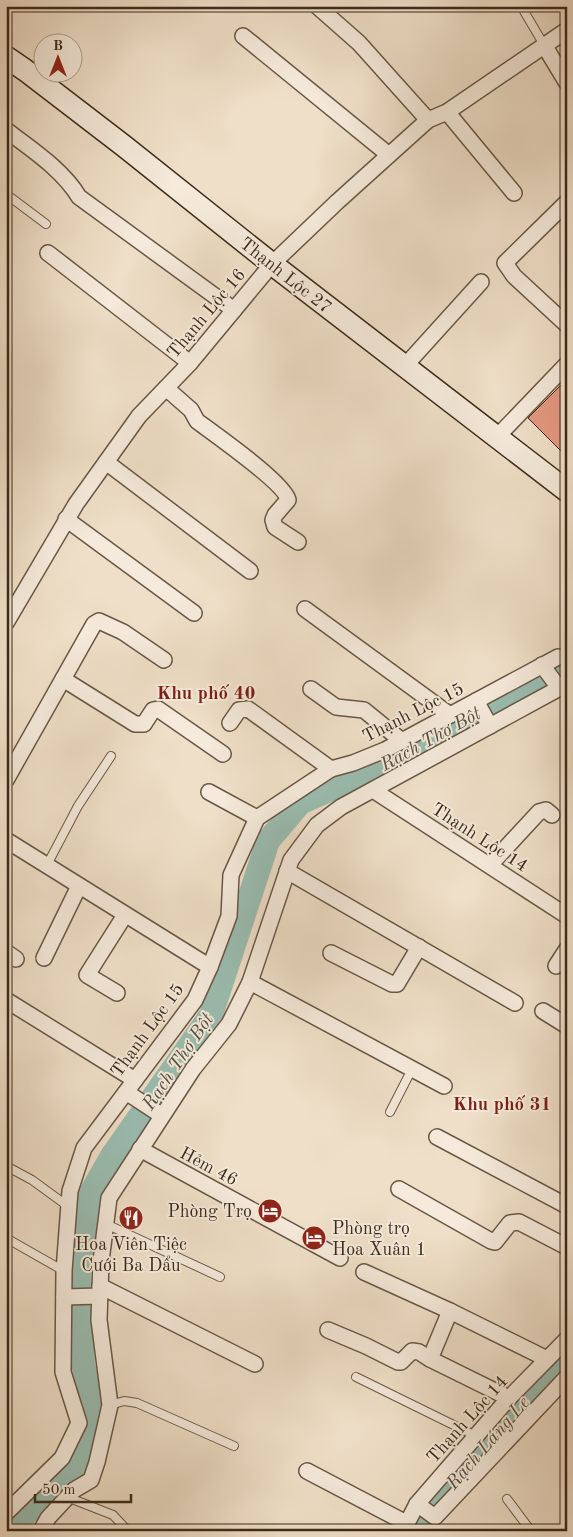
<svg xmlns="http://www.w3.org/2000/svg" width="573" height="1537" font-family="'Old Standard TT',serif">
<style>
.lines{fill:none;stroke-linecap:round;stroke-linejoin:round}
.river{stroke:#9abdb1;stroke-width:24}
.building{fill:#e49982;stroke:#3c2b1a}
.lane-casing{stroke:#695846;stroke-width:10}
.street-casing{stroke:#695846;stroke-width:18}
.secondary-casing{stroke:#3c2b1a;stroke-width:24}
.lane{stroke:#f5eadb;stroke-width:8}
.street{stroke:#f5eadb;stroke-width:15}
.secondary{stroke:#f5eadb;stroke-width:21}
.labels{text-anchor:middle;stroke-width:4;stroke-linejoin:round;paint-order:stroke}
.street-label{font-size:18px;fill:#3c2b1a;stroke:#f5eadb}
.poi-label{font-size:18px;fill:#3c2b1a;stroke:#f5eadb;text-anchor:end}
.neighbourhood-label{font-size:19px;font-weight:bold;fill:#7a1f14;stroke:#f5eadb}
.water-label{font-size:19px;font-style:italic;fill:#545040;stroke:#f5eadb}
</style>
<rect width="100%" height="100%" fill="#efdfc8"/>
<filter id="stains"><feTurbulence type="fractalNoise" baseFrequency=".004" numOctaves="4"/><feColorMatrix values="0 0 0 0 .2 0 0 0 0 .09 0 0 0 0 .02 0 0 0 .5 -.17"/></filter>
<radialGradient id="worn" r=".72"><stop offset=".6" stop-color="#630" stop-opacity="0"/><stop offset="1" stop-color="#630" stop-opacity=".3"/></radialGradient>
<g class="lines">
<g class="river">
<polyline points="12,1531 18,1521 69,1475 90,1447 94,1415 83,1364 79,1274 88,1198 112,1156 211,1015 268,841 300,803 356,778 567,663"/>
<polyline points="410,1531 412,1525 524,1399 567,1355"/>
</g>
</g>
<polygon class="building" points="567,379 567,457 528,418"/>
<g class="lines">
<defs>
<g id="lane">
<polyline points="521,6 544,45"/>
<polyline points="6,194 46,224"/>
<polyline points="47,865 78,806 111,756"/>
<polyline points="390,1112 412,1069"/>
<polyline points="6,1166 32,1180 69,1207"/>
<polyline points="106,1224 220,1277"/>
<polyline points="6,1238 64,1271"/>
<polyline points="356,1377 476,1436"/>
<polyline points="110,1405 124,1401 137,1403 234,1446"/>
<polyline points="67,1497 113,1515 128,1531"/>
<polyline points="507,1499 531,1531"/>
</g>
<g id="street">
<polyline points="317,6 359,43 428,120"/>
<polyline points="243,36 389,155"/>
<polyline points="544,45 567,83"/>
<polyline points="447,112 514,193"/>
<path d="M6,130C31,149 63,170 79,197L234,310"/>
<polyline points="567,202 505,263 514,276 567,325"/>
<polyline points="48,253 190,363"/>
<polyline points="404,367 481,282"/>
<path d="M166,388L191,410L197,421C213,433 286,484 288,500L275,515L273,520L275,527L298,542"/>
<polyline points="497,437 567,364"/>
<polyline points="106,462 250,571"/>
<polyline points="66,519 194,613"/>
<polyline points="305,609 450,715"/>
<polyline points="6,623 76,504 139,416 190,363 272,264 337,202 428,120 447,112 567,30"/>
<polyline points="542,665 559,688"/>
<polyline points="63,679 94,624 99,621 123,632 164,660"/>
<polyline points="311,689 336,707 364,710 402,741"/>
<polyline points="476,701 490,726"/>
<polyline points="230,723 239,710 248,709 331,769"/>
<polyline points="6,780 63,679 135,724 144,724 153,710 158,709 223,754"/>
<polyline points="373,790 567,916"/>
<polyline points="209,792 257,818"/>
<polyline points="6,840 210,967"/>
<polyline points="490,865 539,812 546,810 552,815"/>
<polyline points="287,871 515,1003"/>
<polyline points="6,952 16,959"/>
<polyline points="331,953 392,984 397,984 419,947"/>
<polyline points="44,958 79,886"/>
<polyline points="556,966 567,949"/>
<polyline points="250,982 444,1086"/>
<polyline points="117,993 87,975 125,915"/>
<polyline points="6,1000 135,1080"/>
<polyline points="543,1011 567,1026"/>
<polyline points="126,1092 161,1115"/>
<polyline points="437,1137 567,1206"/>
<polyline points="140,1149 340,1258"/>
<polyline points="399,1189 491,1241 495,1242 510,1223 519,1222 567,1247"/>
<polyline points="364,1272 450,1311 547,1359"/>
<polyline points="100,1286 255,1364"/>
<polyline points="64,1297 100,1296"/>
<polyline points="450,1311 430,1359 509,1398"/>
<polyline points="328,1330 366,1346 398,1362 401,1362 412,1351 419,1352 430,1359"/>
<polyline points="307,1471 406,1523"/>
<polyline points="417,1504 435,1517 567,1377"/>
<polyline points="6,1513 62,1458 79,1423 63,1372 64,1271 70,1191 84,1148 195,1000 210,967 229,916 231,875 257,818 331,769 353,763 385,750 558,657"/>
<polyline points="41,1531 48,1518 74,1490 91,1480 97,1462 110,1405 99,1320 101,1261 109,1198 193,1069 229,1024 250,982 291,860 317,825 341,807 567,684"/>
<polyline points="403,1531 417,1504 509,1398 567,1339"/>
</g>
<polyline id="secondary" points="6,57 25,70 124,146 272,264 567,491"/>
</defs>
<use href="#lane" class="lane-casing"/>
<use href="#street" class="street-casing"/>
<use href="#secondary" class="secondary-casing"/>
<use href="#lane" class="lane"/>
<use href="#street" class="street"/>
<use href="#secondary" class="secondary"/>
</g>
<defs>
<symbol id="hotel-disc" viewBox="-11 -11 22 22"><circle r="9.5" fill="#8f2418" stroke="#f5eadb"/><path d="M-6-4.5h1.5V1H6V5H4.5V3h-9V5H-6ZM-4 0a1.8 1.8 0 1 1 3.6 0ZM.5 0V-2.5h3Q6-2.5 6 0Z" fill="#fff"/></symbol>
<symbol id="restaurant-disc" viewBox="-11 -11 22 22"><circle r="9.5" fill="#8f2418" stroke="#f5eadb"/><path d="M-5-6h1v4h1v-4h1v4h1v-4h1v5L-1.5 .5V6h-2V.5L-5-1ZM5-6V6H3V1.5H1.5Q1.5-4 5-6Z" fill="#fff"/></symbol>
</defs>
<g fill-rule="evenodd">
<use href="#hotel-disc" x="256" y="1197" width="28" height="28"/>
<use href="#restaurant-disc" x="117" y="1204" width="28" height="28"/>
<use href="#hotel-disc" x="300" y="1224" width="28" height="28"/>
</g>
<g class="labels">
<g class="street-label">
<text transform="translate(286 275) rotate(38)" y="6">Thạnh Lộc 27</text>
<text transform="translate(206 313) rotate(-50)" y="6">Thạnh Lộc 16</text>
<text transform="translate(413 712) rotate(-27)" y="6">Thạnh Lộc 15</text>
<text transform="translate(480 837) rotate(33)" y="6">Thạnh Lộc 14</text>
<text transform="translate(147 1030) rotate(-54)" y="6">Thạnh Lộc 15</text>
<text transform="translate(209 1166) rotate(28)" y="6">Hẻm 46</text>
<text transform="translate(467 1419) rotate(-48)" y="6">Thạnh Lộc 14</text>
</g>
<g class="poi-label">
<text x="252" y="1217">Phòng Trọ</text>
<text x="332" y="1234" text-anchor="start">Phòng trọ<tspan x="332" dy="21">Hoa Xuân 1</tspan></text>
<text x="131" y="1250" text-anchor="middle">Hoa Viên Tiệc<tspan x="131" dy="21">Cưới Ba Dẩu</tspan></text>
</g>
<g class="neighbourhood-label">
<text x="206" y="699">Khu phố 40</text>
<text x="502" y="1110">Khu phố 31</text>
</g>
<g class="water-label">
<text transform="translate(430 738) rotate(-29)" y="7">Rạch Thợ Bột</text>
<text transform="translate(177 1061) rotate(-56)" y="7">Rạch Thợ Bột</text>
<text transform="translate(487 1442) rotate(-49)" y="7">Rạch Láng Le</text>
</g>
</g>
<rect width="573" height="1537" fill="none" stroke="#efdfc8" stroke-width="25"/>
<rect x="8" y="8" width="558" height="1522" fill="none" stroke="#3c2b1a" stroke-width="2.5"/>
<rect x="12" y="12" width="548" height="1512" fill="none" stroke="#3c2b1a"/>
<g transform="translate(58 58)"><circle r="24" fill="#f5eadb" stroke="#ab9e8e"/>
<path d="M0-4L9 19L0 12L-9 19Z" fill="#8f2418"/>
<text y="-8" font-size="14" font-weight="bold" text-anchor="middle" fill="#3c2b1a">B</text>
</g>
<path d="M35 1494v8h96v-8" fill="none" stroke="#3c2b1a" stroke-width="2.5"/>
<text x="42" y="1494" font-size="15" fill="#3c2b1a" stroke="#f5eadb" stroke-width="4" paint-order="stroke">50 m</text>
<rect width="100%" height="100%" filter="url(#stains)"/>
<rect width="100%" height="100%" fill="url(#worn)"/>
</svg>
